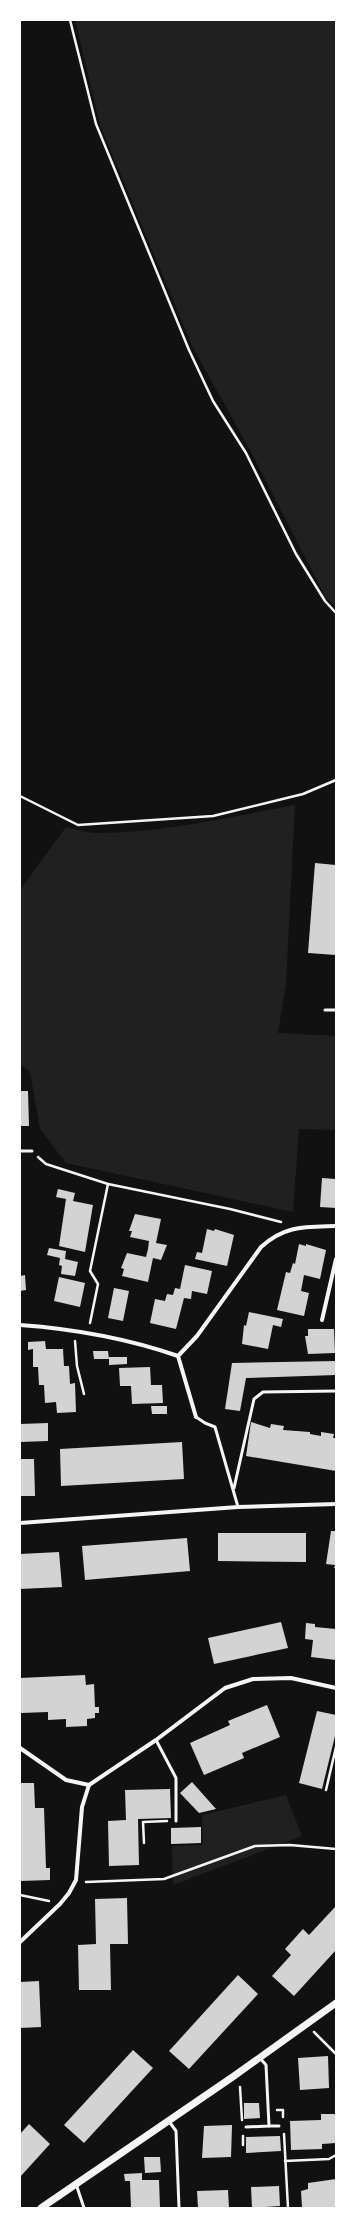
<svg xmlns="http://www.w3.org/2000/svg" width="356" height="2228" font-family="'Sofia Sans Condensed',sans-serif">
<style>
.green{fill:#202020}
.building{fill:#d3d3d3}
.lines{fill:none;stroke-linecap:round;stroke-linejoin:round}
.path{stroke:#f5f5f5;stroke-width:2.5}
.service{stroke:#f5f5f5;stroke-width:3}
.minor{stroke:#f5f5f5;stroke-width:4}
.tertiary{stroke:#f5f5f5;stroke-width:7}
</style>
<rect width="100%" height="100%" fill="#111"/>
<g class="green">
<polygon points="75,20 336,20 336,607 326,598 249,448 193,348 100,125"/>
<path d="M295,805L286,984L278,1033L336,1036V1130L299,1129L293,1212L66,1163L40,1129L30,1072L20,1064V890L66,827C76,829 87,833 96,833C163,833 230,817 295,805Z"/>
<polygon points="286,1795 302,1836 173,1885 172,1846 203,1845 202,1815"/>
</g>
<g class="building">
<polygon points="315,863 336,865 336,955 308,953"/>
<polygon points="20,1091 28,1091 29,1126 20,1126"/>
<polygon points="322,1178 336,1179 336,1208 320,1207"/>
<polygon points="58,1189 75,1193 73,1201 93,1205 85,1252 59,1246 66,1199 56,1197"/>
<polygon points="135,1214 161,1219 156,1243 167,1245 161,1260 153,1258 148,1282 122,1276 124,1269 121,1268 127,1253 146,1257 148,1249 149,1241 130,1237 132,1231 129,1231"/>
<polygon points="207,1229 214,1231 215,1229 234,1235 227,1266 195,1259 197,1252 202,1253"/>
<polygon points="299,1244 306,1246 306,1244 326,1250 320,1279 304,1275 301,1291 309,1293 304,1316 277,1310 286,1272 290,1273 293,1263 295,1264"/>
<polygon points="49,1248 66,1251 65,1259 78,1262 75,1276 61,1274 62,1266 59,1265 60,1258 47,1255"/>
<polygon points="185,1265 212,1271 207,1294 192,1291 191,1299 184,1298 176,1329 150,1323 155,1299 165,1301 167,1294 173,1295 175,1288 180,1289"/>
<polygon points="25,1275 26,1290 20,1291 20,1276"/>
<polygon points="59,1277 85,1283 80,1307 54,1301"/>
<polygon points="114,1288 129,1291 123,1321 108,1318"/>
<polygon points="249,1312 283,1319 281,1327 273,1325 268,1349 242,1344 244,1325 246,1326"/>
<polygon points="308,1329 334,1329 335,1353 308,1354 305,1336 308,1336"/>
<polygon points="45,1341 46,1349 63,1349 64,1366 69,1366 70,1384 75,1383 76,1412 57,1413 56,1402 45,1403 44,1385 39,1385 38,1367 33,1367 33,1349 28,1350 28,1342"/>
<polygon points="93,1351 108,1351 109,1359 94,1359"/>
<polygon points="109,1357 127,1357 127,1364 109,1365"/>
<polygon points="336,1361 336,1375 246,1378 240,1411 225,1409 232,1363"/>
<polygon points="150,1367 151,1385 162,1385 163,1403 132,1404 131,1386 120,1386 119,1368"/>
<polygon points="151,1406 167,1406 167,1414 152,1414"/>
<polygon points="251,1422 270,1428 271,1424 284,1426 283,1430 310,1432 310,1434 321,1436 321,1432 334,1434 333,1438 336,1438 336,1471 246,1456"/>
<polygon points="48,1423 48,1441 20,1442 20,1424"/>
<polygon points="182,1442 184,1479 61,1486 60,1449"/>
<polygon points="20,1459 34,1459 35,1496 20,1496"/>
<polygon points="331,1531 336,1531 336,1568 334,1568 335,1565 326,1564"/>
<polygon points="218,1533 306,1533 306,1562 218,1561"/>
<polygon points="187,1538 190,1571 85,1580 82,1546"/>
<polygon points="59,1552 62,1587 20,1589 20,1554"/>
<polygon points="281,1622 288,1648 214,1664 208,1638"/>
<polygon points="306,1623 315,1624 315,1627 336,1629 336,1660 311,1657 313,1640 305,1639"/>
<polygon points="85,1675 86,1685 94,1684 95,1707 99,1707 99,1713 95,1713 95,1718 87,1719 87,1726 66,1727 66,1719 48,1720 48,1712 21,1713 20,1678"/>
<polygon points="267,1705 280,1737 242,1753 244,1758 204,1775 190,1743 230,1725 228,1721"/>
<polygon points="317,1711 336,1715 336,1732 322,1789 299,1783"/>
<polygon points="192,1782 216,1809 199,1813 180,1793"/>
<polygon points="20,1783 34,1783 35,1808 44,1808 46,1868 50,1868 50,1880 20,1881"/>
<polygon points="170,1789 171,1818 138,1819 139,1865 109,1866 108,1821 126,1820 125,1790"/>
<polygon points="201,1827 201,1843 171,1844 171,1828"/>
<polygon points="127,1898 128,1944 110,1944 111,1990 79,1990 78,1945 96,1944 95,1899"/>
<polygon points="336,1906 336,1950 294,1996 272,1976 291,1955 285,1949 303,1929 309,1935"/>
<polygon points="238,1975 258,1994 189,2069 169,2051"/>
<polygon points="39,1981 41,2027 20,2028 20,1982"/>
<polygon points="133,2050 153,2068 84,2143 64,2125"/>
<polygon points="328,2056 329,2088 300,2090 298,2058"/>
<polygon points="244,2103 259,2103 260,2118 244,2119"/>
<polygon points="321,2114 336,2114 336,2143 322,2144 322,2149 291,2150 290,2121 321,2120"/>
<polygon points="29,2124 50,2144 20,2177 20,2134"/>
<polygon points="232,2125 231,2157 202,2158 204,2126"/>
<polygon points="280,2136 281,2151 246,2153 246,2137"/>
<polygon points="144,2157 160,2157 161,2172 145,2173"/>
<polygon points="142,2173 142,2180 159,2180 160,2208 131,2208 130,2181 125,2181 124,2174"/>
<polygon points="336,2179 336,2208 302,2208 301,2191 308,2189 308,2183"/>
<polygon points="279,2186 280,2206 252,2208 251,2187"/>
<polygon points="228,2190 229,2208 198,2208 197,2191"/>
</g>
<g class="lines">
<g class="path">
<polyline points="70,20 96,124 189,350 213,401 246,453 296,554 325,601 336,613"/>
<polyline points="20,796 78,825 213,816 303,794 336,780"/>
<polyline points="38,1157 46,1164 108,1184 230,1209 281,1222"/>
<polyline points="90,1323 98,1284 90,1271 108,1184"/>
<polyline points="75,1341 77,1366 84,1394"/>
<polyline points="326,1790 336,1747"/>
<polyline points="144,1843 143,1822 167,1821"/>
<polyline points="86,1882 164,1879 255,1846 290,1845 336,1849"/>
<polyline points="20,1895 49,1901"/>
<polyline points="314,2032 336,2054"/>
<polyline points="240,2087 242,2120"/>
<polyline points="277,2110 283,2110 283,2117"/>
<polyline points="284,2134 288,2208"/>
<polyline points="243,2136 243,2145"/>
<polyline points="285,2161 329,2159 336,2155"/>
</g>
<g class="service">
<polyline points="325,1010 336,1010"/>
<polyline points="20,1151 32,1151"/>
<polyline points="196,1417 205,1423 215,1427 238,1507"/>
<polyline points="234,1488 254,1399 263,1392 336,1391"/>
<polyline points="156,1740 176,1778 176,1821"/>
<polyline points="168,2120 176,2131 179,2208"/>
<polyline points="269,2126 279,2126"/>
<polyline points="246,2127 269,2126 266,2065 259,2057"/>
<polyline points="76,2184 84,2208"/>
</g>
<g class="minor">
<polyline points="322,1320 336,1259"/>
<path d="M20,1325C75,1329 126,1338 178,1356L197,1336L261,1247C285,1225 305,1227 336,1226"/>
<polyline points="178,1356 196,1417"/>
<polyline points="20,1523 238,1507 336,1504"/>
<polyline points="20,1748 66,1780 89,1785"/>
<polyline points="20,1942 60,1904 69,1893 76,1880 82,1807 89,1785 156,1740 225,1688 253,1679 291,1678 336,1688"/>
</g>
<polyline class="tertiary" points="41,2208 234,2076 336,2003"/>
</g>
<rect width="356" height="2228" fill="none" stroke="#ffffff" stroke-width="42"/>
</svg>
